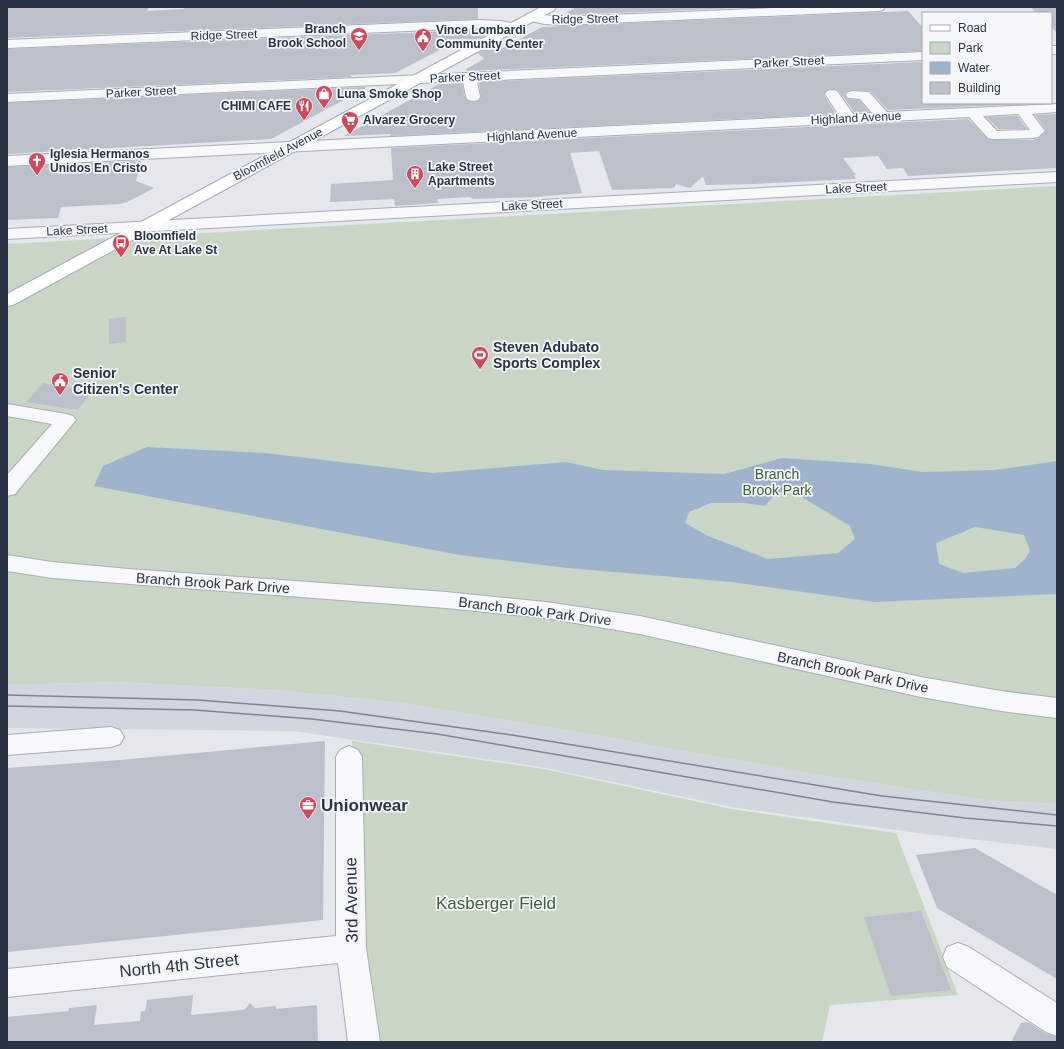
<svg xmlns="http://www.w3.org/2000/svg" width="1064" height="1049" font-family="Arial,sans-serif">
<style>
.built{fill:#d2d6de}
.green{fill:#c9d6c5}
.water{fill:#9fb4cc;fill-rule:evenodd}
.building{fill:#bbc0ca}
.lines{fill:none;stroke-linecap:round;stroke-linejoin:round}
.minor-casing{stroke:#a9aeb7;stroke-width:2}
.major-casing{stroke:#a3abb8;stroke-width:2}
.minor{fill:#f7f8fa;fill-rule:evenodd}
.major{fill:#fff;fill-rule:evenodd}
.tram{stroke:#7d8696;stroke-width:1.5}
.labels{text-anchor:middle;stroke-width:3.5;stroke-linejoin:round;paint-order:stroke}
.far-street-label{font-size:12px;fill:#2b3445;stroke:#f4f6f9}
.far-poi-label{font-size:12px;font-weight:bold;fill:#2b3445;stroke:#f4f6f9;text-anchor:start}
.poi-label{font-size:14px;font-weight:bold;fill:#2b3445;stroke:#f4f6f9;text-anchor:start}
.park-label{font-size:14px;fill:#3f6138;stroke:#f4f6f9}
.street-label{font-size:14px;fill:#2b3445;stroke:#f4f6f9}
.near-poi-label{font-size:17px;font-weight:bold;fill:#2b3445;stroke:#f4f6f9;text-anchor:start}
.near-street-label{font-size:17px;fill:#2b3445;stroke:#f4f6f9}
.near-park-label{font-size:17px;fill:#3f6138;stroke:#f4f6f9}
</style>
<rect width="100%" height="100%" fill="#e4e7ec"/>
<polygon class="built" points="117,682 277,690 394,702 531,724 821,775 986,800 1057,804 1057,849 917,833 732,807 541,767 293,731 7,728 7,685"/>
<g class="green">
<polygon points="1057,186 1057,804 986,800 821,775 531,724 394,702 277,690 117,682 7,685 7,244"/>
<polygon points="352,741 544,769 732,809 896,833 958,995 830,1005 822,1042 378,1042 357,931"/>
</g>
<path class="water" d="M147,447L266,453L433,473L566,462L603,470L724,474L782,458L870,464L923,472L995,470L1057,461V594L875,602L732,582L567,568L460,555L94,486L103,466ZM790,490L850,526L855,539L838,553L768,559L708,536L685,523L689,512L711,503H743L765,506L776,493ZM975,527L1024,535L1030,551L1025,559L1015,568L963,573L939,564L936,543Z"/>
<g class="building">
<polygon points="7,7 149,7 147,11 184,9 185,7 478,7 478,19 7,38"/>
<polygon points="576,7 761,7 568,15 566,13"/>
<polygon points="1030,7 1057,7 1057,33 1051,27 1051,13 1037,13"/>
<polygon points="908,11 923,28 923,51 467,71 466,69 484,59 478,53 496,43 503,48 542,27"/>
<polygon points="479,30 476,31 484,36 469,44 463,38 395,73 350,75 352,77 7,92 7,49"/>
<polygon points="923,62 923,103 1046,103 888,110 870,91 853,90 847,91 845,94 847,99 859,100 869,112 854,112 838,90 832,89 826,90 824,95 836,114 390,136 390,134 344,136 439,84 462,83 465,98 468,101 473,102 478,101 481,98 479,82"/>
<polygon points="364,87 366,88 271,139 7,154 7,103"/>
<polygon points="1057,114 1057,168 908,176 903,168 887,169 878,156 843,158 856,175 854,175 856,179 753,184 706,185 703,176 690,188 676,184 674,188 612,190 599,151 570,153 582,193 536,197 473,199 470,197 437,199 438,203 395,206 394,199 330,202 331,184 393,180 391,148 968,119 988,139 1033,140 1039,138 1046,131 1035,115"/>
<polygon points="1017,116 1027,129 998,129 986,117"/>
<polygon points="141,161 136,181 154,188 127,202 120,204 61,207 58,218 7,220 7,167"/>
<polygon points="126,317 126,342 109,344 109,319"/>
<polygon points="43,383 93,391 77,410 26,402"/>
<polygon points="325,741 323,920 7,952 7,768 120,760"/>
<polygon points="975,848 1057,895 1057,979 937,908 916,855"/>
<polygon points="921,911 951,990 891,996 864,917"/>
<polygon points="193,995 191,1015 242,1010 245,1009 250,1003 255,1008 276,1006 276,1009 317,1005 318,1042 7,1042 7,1017 69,1011 69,1008 97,1005 94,1025 140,1021 141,1011 145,1011 147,1000"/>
<polygon points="1028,1022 1045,1033 1057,1037 1057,1042 1011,1042 1021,1023"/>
</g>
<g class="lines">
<defs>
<g id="minor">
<path d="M796,7H885L883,10L879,11L564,25L544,24L527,20L525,17L527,14C533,13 555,17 564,17Z"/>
<polygon points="479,20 501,21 516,24 518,27 516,30 512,31 479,28 7,48 7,40"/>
<rect x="1051" y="46" width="6" height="8"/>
<polygon points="923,52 923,60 477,81 480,97 478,100 473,101 468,100 466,97 463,81 7,102 7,94"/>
<path d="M832,90L837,91L853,114L872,113L860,99L848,98L846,95L848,92L853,91L869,92L887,112L1057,104V112L1032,114L1045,131L1038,137L1033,138L993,139L988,138L969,117L7,166V156L839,115L825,94L827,91ZM1018,114L1030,130L997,131L983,116Z"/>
<polygon points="1057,172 1057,182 7,239 7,229"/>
<polygon points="7,404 66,414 73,416 76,420 15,494 7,496 7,475 52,424 7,416"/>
<polygon points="7,555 52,562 129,569 446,592 546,602 640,616 921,677 1001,691 1057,698 1057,718 1001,711 921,697 640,634 546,618 446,608 52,578 7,571"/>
<polygon points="111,727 120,730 124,737 120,744 111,747 7,755 7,735"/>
<polygon points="349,746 358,750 362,757 366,948 380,1042 348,1042 338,963 7,997 7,969 336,936 336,757 340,750"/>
<polygon points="958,943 969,947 1057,1003 1057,1036 1046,1032 947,967 943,957 947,947"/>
</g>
<polygon id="major" points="541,7 556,7 554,10 13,305 7,306 7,294"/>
</defs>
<use href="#minor" class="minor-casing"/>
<use href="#major" class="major-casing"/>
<use href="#minor" class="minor"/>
<use href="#major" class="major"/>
<g class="tram">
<polyline points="7,695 198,700 340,711 512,735 882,796 1057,815"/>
<polyline points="7,706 195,710 312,719 437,734 833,802 965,818 1057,826"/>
</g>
</g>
<defs>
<symbol id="school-pin" viewBox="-11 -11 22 30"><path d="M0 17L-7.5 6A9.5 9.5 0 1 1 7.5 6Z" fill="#d1495b" stroke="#f4f6f9"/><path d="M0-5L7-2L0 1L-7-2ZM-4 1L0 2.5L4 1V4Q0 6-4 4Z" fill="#fff"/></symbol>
<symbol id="civic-pin" viewBox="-11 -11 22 30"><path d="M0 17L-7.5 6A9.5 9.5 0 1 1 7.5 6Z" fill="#d1495b" stroke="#f4f6f9"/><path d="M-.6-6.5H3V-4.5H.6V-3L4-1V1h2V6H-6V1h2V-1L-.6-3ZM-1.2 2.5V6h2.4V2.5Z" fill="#fff"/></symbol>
<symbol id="shop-pin" viewBox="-11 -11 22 30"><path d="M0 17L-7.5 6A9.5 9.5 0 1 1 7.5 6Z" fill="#d1495b" stroke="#f4f6f9"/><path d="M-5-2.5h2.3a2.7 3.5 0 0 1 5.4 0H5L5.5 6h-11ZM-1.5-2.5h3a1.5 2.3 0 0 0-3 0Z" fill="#fff"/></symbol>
<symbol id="restaurant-pin" viewBox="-11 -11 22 30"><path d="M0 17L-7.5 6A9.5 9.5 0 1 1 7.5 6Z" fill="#d1495b" stroke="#f4f6f9"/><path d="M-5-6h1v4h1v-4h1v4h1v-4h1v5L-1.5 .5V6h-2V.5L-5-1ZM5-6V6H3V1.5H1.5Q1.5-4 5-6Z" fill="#fff"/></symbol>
<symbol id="supermarket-pin" viewBox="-11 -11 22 30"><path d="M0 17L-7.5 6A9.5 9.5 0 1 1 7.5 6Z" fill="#d1495b" stroke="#f4f6f9"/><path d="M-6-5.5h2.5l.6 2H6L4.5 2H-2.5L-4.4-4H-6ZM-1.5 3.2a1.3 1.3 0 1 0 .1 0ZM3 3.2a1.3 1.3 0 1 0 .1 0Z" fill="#fff"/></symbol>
<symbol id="church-pin" viewBox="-11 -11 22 30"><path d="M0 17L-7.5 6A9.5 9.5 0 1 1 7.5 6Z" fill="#d1495b" stroke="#f4f6f9"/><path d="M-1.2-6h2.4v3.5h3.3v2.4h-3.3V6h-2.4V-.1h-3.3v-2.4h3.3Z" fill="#fff"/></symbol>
<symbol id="building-pin" viewBox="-11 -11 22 30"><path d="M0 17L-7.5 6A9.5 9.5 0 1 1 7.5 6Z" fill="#d1495b" stroke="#f4f6f9"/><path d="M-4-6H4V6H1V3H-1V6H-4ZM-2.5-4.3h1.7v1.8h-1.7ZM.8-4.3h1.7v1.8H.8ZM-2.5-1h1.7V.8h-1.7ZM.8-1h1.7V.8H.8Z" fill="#fff"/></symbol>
<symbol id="bus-pin" viewBox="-11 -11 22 30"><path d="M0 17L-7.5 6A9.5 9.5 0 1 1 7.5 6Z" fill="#d1495b" stroke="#f4f6f9"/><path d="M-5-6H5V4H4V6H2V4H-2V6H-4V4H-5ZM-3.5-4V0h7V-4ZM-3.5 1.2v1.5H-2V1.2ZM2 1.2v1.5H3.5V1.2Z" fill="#fff"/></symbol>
<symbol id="stadium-pin" viewBox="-11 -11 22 30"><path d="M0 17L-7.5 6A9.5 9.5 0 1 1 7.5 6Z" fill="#d1495b" stroke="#f4f6f9"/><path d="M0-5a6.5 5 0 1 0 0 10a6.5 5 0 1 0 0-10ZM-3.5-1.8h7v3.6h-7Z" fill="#fff"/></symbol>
<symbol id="office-pin" viewBox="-11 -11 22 30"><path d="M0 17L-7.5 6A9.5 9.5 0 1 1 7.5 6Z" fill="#d1495b" stroke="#f4f6f9"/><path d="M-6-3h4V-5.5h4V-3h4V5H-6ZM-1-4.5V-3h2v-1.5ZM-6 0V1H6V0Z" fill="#fff"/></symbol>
</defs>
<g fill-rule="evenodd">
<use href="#school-pin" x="349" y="26" width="20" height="27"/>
<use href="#civic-pin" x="413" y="27" width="20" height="27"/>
<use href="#shop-pin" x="314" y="84" width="20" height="27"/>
<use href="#restaurant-pin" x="294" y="96" width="20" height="27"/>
<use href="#supermarket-pin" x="340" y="110" width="20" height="27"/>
<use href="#church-pin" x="27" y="151" width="20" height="27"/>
<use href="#building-pin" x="405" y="164" width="20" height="27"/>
<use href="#bus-pin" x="111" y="233" width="20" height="27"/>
<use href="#stadium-pin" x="470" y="345" width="20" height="27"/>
<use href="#civic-pin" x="50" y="371" width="20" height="27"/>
<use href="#office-pin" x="298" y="795" width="20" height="27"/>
</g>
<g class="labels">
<g class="far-street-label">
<text transform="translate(585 19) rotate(-1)" y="4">Ridge Street</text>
<text transform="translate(224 35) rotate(-2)" y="4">Ridge Street</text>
<text transform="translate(789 62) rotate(-3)" y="4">Parker Street</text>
<text transform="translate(465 77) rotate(-3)" y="4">Parker Street</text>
<text transform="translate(141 92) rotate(-3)" y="4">Parker Street</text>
<text transform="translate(856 118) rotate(-3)" y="4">Highland Avenue</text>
<text transform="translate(532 135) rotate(-3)" y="4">Highland Avenue</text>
<text transform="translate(278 154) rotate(-28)" y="4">Bloomfield Avenue</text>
<text transform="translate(856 188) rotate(-3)" y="4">Lake Street</text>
<text transform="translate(532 205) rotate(-3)" y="4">Lake Street</text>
<text transform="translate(77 230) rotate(-3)" y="4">Lake Street</text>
</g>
<g class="far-poi-label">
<text x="346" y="33" text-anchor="end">Branch<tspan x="346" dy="14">Brook School</tspan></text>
<text x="436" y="34">Vince Lombardi<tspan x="436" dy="14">Community Center</tspan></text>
<text x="337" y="98">Luna Smoke Shop</text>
<text x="291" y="110" text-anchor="end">CHIMI CAFE</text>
<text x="363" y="124">Alvarez Grocery</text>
<text x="50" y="158">Iglesia Hermanos<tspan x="50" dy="14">Unidos En Cristo</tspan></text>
<text x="428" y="171">Lake Street<tspan x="428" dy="14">Apartments</tspan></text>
<text x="134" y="240">Bloomfield<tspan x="134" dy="14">Ave At Lake St</tspan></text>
</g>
<g class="poi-label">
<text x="493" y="352">Steven Adubato<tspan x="493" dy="16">Sports Complex</tspan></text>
<text x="73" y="378">Senior<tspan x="73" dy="16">Citizen's Center</tspan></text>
</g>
<g class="park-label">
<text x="777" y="479">Branch<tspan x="777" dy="16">Brook Park</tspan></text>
</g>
<g class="street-label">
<text transform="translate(213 583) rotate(4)" y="5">Branch Brook Park Drive</text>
<text transform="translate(535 611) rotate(7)" y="5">Branch Brook Park Drive</text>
<text transform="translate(853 672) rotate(12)" y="5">Branch Brook Park Drive</text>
</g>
<g class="near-poi-label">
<text x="321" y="811">Unionwear</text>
</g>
<g class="near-street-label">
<text transform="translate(351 900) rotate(-91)" y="6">3rd Avenue</text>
<text transform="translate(179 965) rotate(-6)" y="6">North 4th Street</text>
</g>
<g class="near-park-label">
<text x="496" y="909">Kasberger Field</text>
</g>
</g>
<rect width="1064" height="1049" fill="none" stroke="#2b3445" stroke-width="16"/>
<rect x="922" y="12" width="130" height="92" fill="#f4f6f9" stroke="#a4a8b1"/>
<rect x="930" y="25" width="20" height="6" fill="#ffffff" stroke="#a4a8b1"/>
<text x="958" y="32" font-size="12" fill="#2b3445">Road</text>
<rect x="930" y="42" width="20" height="12" fill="#c9d6c5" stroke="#a4a8b1"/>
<text x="958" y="52" font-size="12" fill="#2b3445">Park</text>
<rect x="930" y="62" width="20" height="12" fill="#9fb4cc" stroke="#a4a8b1"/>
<text x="958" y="72" font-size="12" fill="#2b3445">Water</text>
<rect x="930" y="82" width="20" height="12" fill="#bbc0ca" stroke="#a4a8b1"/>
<text x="958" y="92" font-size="12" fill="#2b3445">Building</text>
</svg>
